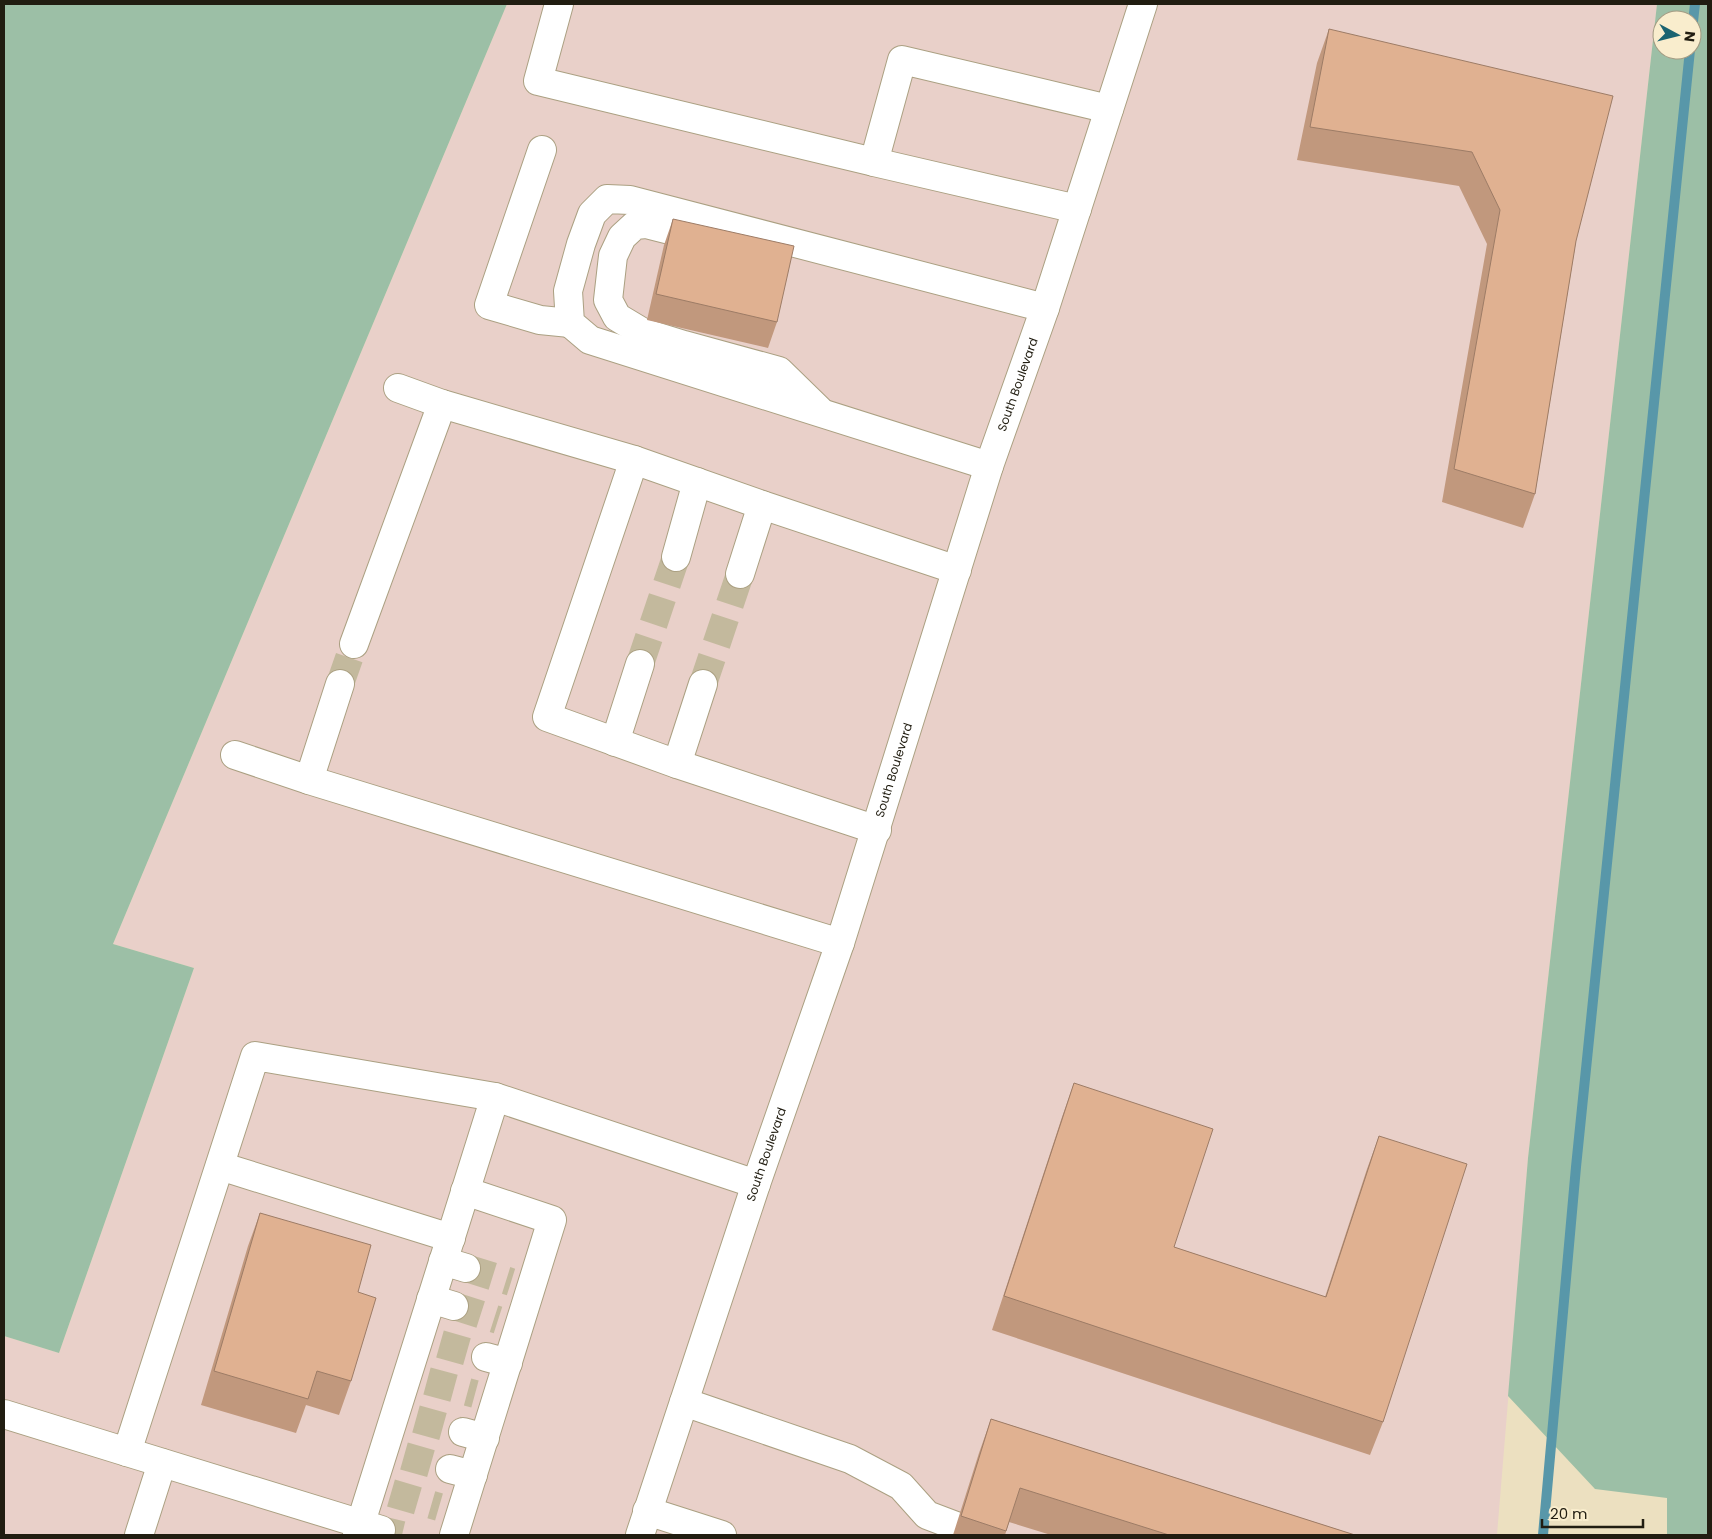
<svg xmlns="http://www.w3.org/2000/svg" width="1712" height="1539" font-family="Poppins,sans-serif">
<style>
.commercial{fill:#e9d0c9}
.green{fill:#9cbfa6;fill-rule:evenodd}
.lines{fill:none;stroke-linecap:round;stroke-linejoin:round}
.stream{stroke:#5897a9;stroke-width:10}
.minor-tunnel{stroke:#c3b99d;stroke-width:28;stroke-dasharray:28 14;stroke-linecap:butt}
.minor-casing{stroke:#aba082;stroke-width:30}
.major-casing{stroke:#aba082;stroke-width:30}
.minor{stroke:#fff;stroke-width:28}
.major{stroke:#fff;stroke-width:28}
.wall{fill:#c1987d}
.building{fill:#e0b191;stroke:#9d7c66}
.labels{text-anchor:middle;stroke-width:4;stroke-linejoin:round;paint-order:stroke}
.street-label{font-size:12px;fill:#211d11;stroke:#f9edcd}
</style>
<rect width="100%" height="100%" fill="#ece0c0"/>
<polygon class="commercial" points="507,4 1657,4 1528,1158 1497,1535 4,1535 4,1336 59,1353 194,968 113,944"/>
<g class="green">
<polygon points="4,4 507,4 113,944 194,968 59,1353 4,1336"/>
<path d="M1657,4H1708V1535H1667V1498L1595,1489L1508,1396L1528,1158ZM1662,20H1692V50H1662Z"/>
</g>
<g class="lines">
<g class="stream">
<polyline points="1692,30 1695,4"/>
<polyline points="1543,1535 1576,1167 1690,50"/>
</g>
<g class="minor-tunnel">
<polyline points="640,664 676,557"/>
<polyline points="340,684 354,644"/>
<polyline points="703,684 740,574"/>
<polyline points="466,1268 511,1282"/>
<polyline points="454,1306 498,1320"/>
<polyline points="440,1344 486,1357"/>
<polyline points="427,1381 475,1394"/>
<polyline points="416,1419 463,1432"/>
<polyline points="404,1456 450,1469"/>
<polyline points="391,1493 439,1507"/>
<polyline points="381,1530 402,1535"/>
</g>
<defs>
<g id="minor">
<polyline points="559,4 538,81 874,162 902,60 1109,109"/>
<polyline points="542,150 489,305 540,320 570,323"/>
<polyline points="874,162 1077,209"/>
<polyline points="705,239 646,224 635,225 622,237 613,256 608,300 617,317 642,332 684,345 779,371 819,410"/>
<polyline points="398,388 442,404 634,460 547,717 677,764 877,830"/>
<polyline points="634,460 762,505 957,570"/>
<polyline points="989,466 590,340 570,323 568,291 581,244 592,214 607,199 630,200 1045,308"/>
<polyline points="676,557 697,482"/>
<polyline points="740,574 762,505"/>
<polyline points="354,644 442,404"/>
<polyline points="615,742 640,664"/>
<polyline points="235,755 309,780 840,943"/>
<polyline points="677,764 703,684"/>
<polyline points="309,780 340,684"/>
<polyline points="220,1166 451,1238"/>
<polyline points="443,1261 466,1268"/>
<polyline points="431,1299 454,1306"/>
<polyline points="486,1357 508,1363"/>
<polyline points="684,1402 850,1459 901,1486 927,1515 956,1526"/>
<polyline points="4,1414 127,1452"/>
<polyline points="463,1432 485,1438"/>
<polyline points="450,1469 473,1475"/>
<polyline points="647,1511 722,1535"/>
<polyline points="381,1530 127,1452 255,1056 495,1097 756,1184"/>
<polyline points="139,1535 162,1463"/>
<polyline points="357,1535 495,1097"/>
<polyline points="454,1535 552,1220 465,1191"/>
</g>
<g id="major">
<path id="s1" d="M640,1535L756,1184L840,943L989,466L1045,308L1143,4"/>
</g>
</defs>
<use href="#minor" class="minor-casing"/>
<use href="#major" class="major-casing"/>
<use href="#minor" class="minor"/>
<use href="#major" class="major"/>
</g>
<g class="wall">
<polygon points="1329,29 1576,241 1535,494 1523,528 1442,502 1487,244 1459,186 1297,160 1317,63"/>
<polygon points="673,219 777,322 768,348 647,320 664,245"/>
<polygon points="1074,1083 1174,1247 1325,1297 1367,1169 1379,1136 1383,1422 1370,1455 992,1330 1062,1117"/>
<polygon points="260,1213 358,1292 351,1381 339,1415 306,1405 296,1433 201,1405 248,1246"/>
<polygon points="991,1419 1355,1535 1051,1535 1009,1522 1005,1535 953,1535 979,1453"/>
</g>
<g class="building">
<polygon points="1329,29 1613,96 1576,241 1535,494 1454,469 1500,210 1472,152 1310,127"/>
<polygon points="673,219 794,246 777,322 656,294"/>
<polygon points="1074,1083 1213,1129 1174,1247 1326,1297 1379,1136 1467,1164 1383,1422 1004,1296"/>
<polygon points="260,1213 371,1245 358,1292 376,1298 351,1381 317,1371 308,1399 214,1371"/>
<polygon points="991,1419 1355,1535 1169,1535 1020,1488 1006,1531 961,1516"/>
</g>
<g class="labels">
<g class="street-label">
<text dy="4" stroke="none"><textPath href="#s1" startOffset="1211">South Boulevard</textPath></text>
<text dy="4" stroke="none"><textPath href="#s1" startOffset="806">South Boulevard</textPath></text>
<text dy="4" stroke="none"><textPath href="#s1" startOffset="401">South Boulevard</textPath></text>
</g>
</g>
<rect width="1712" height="1539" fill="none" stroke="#211d11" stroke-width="10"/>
<g transform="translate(1677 35) rotate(97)"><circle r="24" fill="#f9edcd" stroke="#a39a82"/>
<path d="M0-4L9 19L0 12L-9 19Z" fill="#1a6371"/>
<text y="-8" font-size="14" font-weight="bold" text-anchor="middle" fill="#211d11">N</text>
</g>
<path d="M1542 1519v8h101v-8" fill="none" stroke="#211d11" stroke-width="2.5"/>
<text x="1550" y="1519" font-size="15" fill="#211d11" stroke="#f9edcd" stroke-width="4" paint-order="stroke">20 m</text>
</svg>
